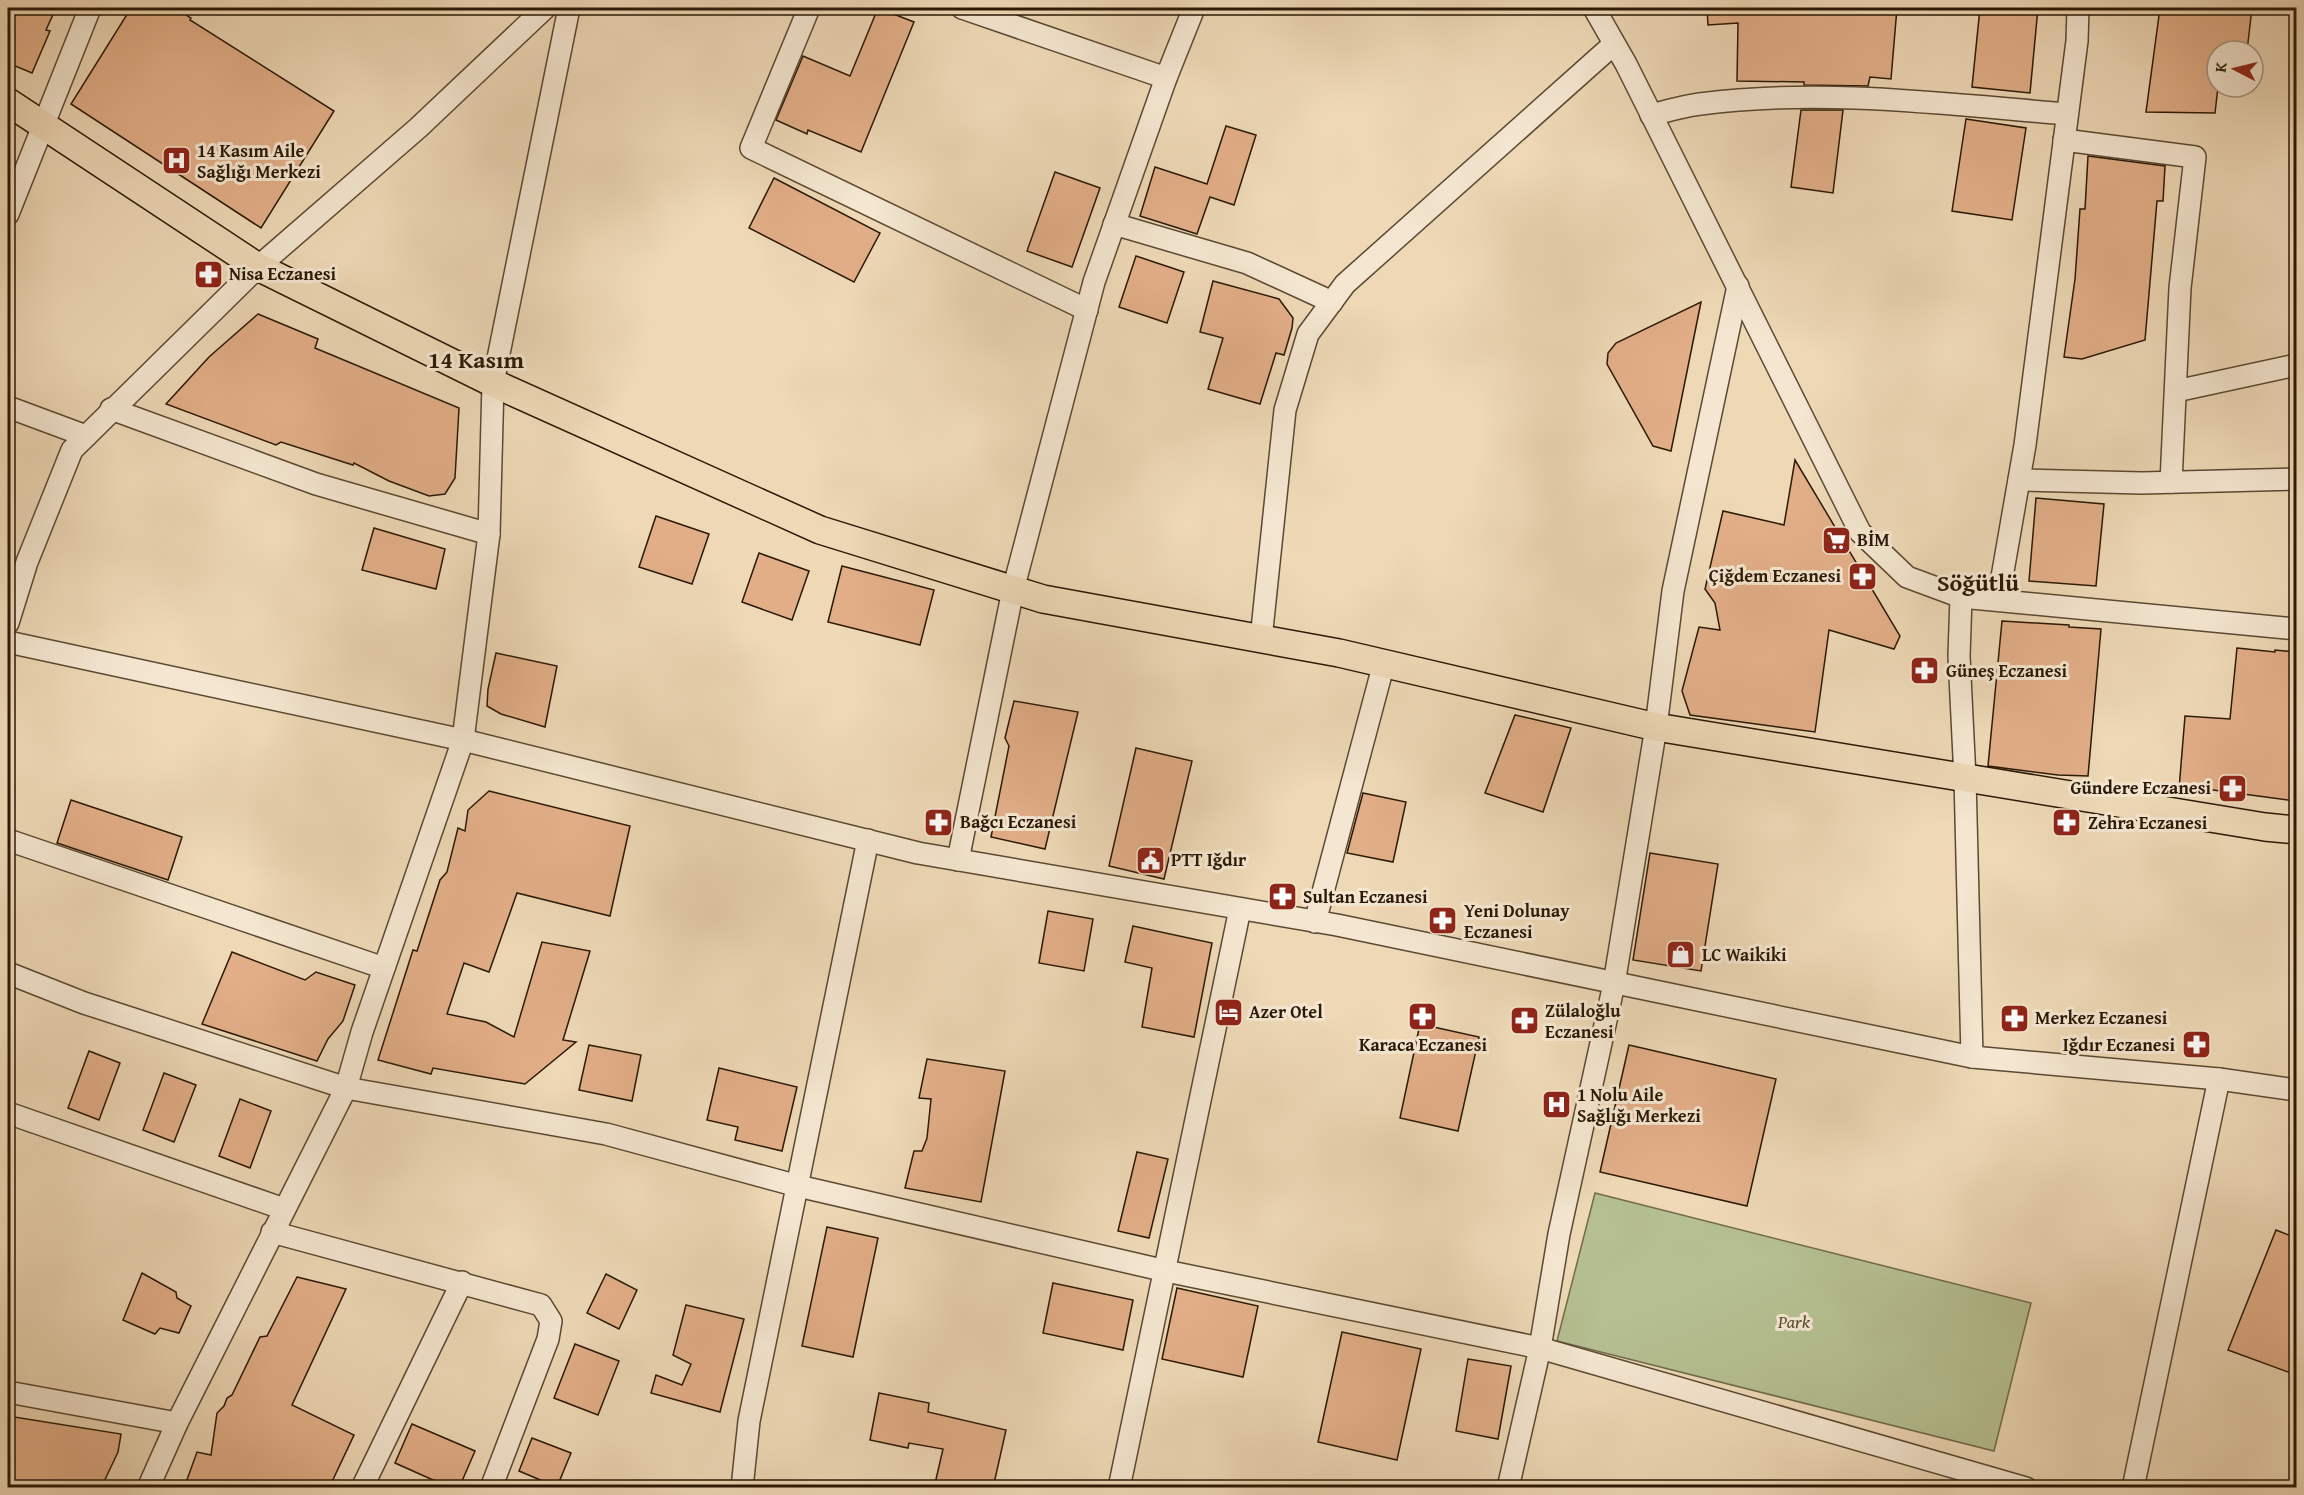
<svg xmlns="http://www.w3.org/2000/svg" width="2304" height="1495" font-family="'Gentium Book Plus',serif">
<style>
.green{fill:#b5bf91;stroke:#706c4b;stroke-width:1.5}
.building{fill:#e2ae88;stroke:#2a1905;stroke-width:1.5}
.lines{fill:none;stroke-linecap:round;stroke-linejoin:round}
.minor-casing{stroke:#5b4931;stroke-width:24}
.major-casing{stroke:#2a1905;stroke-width:30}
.minor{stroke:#f4e6d0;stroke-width:21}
.major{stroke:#eed8b6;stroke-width:27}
.labels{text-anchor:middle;stroke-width:6;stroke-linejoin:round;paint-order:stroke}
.poi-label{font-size:18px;font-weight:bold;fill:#2a1905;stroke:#f4e6d0;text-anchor:start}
.park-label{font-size:18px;font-style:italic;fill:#544b2f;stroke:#f4e6d0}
.district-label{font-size:24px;font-weight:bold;fill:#2a1905;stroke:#f4e6d0}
</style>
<rect width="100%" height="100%" fill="#eed8b6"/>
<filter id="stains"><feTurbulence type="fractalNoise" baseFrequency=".00333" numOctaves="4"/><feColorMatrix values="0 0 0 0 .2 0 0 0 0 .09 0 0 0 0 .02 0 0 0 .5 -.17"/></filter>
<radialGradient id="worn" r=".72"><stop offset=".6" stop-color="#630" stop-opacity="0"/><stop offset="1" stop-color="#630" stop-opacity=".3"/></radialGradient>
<polygon class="green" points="1595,1193 2031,1303 1994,1451 1557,1341"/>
<g class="building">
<polygon points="8,8 56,8 46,30 50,31 32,73 8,63"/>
<polygon points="131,8 175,8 191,18 190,20 334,111 261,228 71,104"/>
<polygon points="878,8 914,22 861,152 808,130 807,134 776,120 803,56 850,76"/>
<polygon points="1707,8 1897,8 1891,79 1870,77 1868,86 1804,85 1804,82 1737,81 1738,23 1708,25"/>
<polygon points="1980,8 2038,8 2030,93 1972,87"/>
<polygon points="2160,8 2252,8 2247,51 2217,51 2218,87 2215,113 2146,112"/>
<polygon points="1801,110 1843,110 1833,193 1791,187"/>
<polygon points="1966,119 2026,128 2012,220 1952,211"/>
<polygon points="1226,126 1256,135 1234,205 1210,197 1197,234 1140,216 1155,167 1207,184"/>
<polygon points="2088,156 2165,166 2163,201 2157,201 2145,340 2082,359 2064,357 2075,279 2080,209 2085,209"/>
<polygon points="1055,172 1100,188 1072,267 1027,251"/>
<polygon points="774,178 880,233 854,282 749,228"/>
<polygon points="1136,256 1184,272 1167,323 1119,307"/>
<polygon points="1213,281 1279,299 1293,318 1292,328 1284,355 1276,353 1260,404 1208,389 1223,338 1200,332"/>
<polygon points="1701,302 1671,451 1653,446 1607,364 1608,353 1616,343"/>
<polygon points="258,314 318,339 315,348 459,408 455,478 445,494 429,496 389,481 354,463 353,465 281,442 276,445 166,404 209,357"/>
<polygon points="1795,460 1900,636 1894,649 1829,630 1815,732 1690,715 1682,691 1699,627 1720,630 1715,603 1705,589 1723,511 1784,525"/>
<polygon points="2036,498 2104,504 2096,586 2029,581"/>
<polygon points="656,516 709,534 692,584 639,567"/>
<polygon points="374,528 445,549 436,589 362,570"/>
<polygon points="759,553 809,571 792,620 742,602"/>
<polygon points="842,566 934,590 920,645 828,622"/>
<polygon points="2002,621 2069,625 2069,627 2101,629 2088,776 2058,775 1988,766"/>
<polygon points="2237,648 2275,652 2275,650 2296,652 2296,801 2213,790 2179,789 2185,716 2230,719"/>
<polygon points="496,653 557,666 545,727 501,714 487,706 488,689"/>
<polygon points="1014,701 1078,712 1045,849 991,837 1009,746 1005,738"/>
<polygon points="1515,715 1571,728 1543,812 1485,793"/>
<polygon points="1136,748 1192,761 1164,879 1109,866"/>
<polygon points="489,791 630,826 610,916 517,893 489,972 464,963 447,1014 486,1022 514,1037 542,942 590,951 563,1040 576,1042 525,1084 433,1068 431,1074 378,1060 413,950 417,951 440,880 447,872 458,828 465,831 468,810"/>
<polygon points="1363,793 1406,802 1393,862 1347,853"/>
<polygon points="71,800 182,837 168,880 57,843"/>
<polygon points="1650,853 1718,864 1701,971 1633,960"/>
<polygon points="1048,911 1093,919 1084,971 1039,963"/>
<polygon points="1133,926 1212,943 1194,1037 1142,1027 1152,968 1125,962"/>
<polygon points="232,952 305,980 316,972 355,985 343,1021 328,1039 317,1061 202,1024"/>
<polygon points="1420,1024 1479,1037 1458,1131 1400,1118"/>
<polygon points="589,1045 641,1055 632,1101 579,1090"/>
<polygon points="1629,1045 1776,1079 1747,1206 1600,1172"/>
<polygon points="89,1051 120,1063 99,1120 68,1108"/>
<polygon points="927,1059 1005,1071 981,1202 905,1188 914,1151 922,1151 927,1138 931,1099 919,1098"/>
<polygon points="719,1068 797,1087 782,1151 735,1140 738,1127 707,1120"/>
<polygon points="164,1073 196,1085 174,1142 143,1130"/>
<polygon points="240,1099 271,1111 250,1168 219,1156"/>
<polygon points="1137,1152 1168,1159 1149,1238 1118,1231"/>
<polygon points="827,1227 878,1238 853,1357 802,1346"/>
<polygon points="2276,1230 2296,1238 2296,1375 2228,1350"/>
<polygon points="142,1273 176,1292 177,1298 191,1306 179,1333 160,1328 155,1334 123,1320"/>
<polygon points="606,1274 637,1290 619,1329 587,1313"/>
<polygon points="297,1277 346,1289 292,1405 354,1435 329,1488 184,1488 197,1452 211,1455 217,1413 224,1406 227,1398 232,1395 260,1337 267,1336"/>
<polygon points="1053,1283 1133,1300 1123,1350 1043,1333"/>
<polygon points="1177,1288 1258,1306 1243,1377 1162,1359"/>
<polygon points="686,1305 744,1319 720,1412 651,1393 656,1375 682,1385 691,1364 673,1355"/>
<polygon points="1342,1332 1421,1349 1397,1460 1318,1442"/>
<polygon points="575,1344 619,1361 598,1415 554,1398"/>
<polygon points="1468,1359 1511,1366 1498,1439 1456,1431"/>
<polygon points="879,1393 929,1403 928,1412 1006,1430 993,1488 934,1488 943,1449 909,1443 908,1448 870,1440"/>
<polygon points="8,1416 121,1434 118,1452 101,1488 42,1488 8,1482"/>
<polygon points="412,1424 475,1451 459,1488 451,1488 395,1463"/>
<polygon points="532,1438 571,1453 557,1487 519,1471"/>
</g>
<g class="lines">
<defs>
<g id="minor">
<polyline points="809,8 751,148 1087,310"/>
<polyline points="962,8 1166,78"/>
<polyline points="1594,8 1626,64 1860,532 1907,577 1961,597 2296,629"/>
<path d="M1651,115C1667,111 1684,106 1700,104C1823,88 1945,104 2067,114"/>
<polyline points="2064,140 2195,157 2180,288 2171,482"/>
<polyline points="8,214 90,8"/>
<polyline points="1114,224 1247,263 1332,302"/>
<polyline points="2176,391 2296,365"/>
<polyline points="8,407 86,436"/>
<polyline points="111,409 316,484 489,534"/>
<polyline points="2019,480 2142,483 2296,479"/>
<polyline points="1961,597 1959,656 1965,778 1972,1057"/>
<polyline points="1998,600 2025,445 2077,41 2078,8"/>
<polyline points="8,623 27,562 72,450 258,267 418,128 545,8"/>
<polyline points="1261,639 1285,410 1308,334 1345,284 1614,44"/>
<polyline points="8,642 463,740 918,853 1337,925 1972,1057 2219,1079 2296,1090"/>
<polyline points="8,840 384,968"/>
<polyline points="958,860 1013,590 1094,282 1166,78 1194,8"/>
<polyline points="1315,922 1384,663"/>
<polyline points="8,973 84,1003 346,1088 606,1134 798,1186 1166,1271 1540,1348 2026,1488"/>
<polyline points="8,1113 284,1209"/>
<polyline points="272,1232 541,1305 551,1321 548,1339 491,1488"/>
<polyline points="8,1392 177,1423"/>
<polyline points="148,1488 177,1423 346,1088 362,1032 463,740 489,534 493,383 569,8"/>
<polyline points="362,1488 462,1282"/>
<polyline points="742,1488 749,1421 868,840"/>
<polyline points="1119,1488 1240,909"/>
<polyline points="1508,1488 1540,1348 1559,1234 1614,984 1656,727 1673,591 1738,286"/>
<polyline points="2133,1488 2219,1079"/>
</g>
<polyline id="major" points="8,102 258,267 493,383 820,530 1043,599 1339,653 1656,727 2265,827 2296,830"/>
</defs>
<use href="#minor" class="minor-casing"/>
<use href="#major" class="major-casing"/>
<use href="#minor" class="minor"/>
<use href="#major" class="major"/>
</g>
<defs>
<symbol id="hospital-square" viewBox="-11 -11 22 22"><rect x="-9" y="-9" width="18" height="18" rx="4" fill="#8f2418" stroke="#f4e6d0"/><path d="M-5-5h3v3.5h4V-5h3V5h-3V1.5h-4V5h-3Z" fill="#fff"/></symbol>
<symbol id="pharmacy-square" viewBox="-11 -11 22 22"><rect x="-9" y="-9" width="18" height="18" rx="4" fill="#8f2418" stroke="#f4e6d0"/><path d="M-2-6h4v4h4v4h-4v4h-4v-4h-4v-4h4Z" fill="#fff"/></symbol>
<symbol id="supermarket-square" viewBox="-11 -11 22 22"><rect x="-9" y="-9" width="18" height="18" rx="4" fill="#8f2418" stroke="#f4e6d0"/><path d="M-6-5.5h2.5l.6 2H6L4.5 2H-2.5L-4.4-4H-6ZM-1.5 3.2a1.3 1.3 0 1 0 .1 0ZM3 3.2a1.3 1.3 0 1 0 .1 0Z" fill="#fff"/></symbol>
<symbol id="civic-square" viewBox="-11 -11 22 22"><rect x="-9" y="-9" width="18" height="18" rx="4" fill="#8f2418" stroke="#f4e6d0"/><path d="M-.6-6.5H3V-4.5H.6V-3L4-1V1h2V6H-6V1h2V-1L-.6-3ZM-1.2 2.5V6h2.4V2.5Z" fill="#fff"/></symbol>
<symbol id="shop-square" viewBox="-11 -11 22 22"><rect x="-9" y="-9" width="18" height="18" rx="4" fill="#8f2418" stroke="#f4e6d0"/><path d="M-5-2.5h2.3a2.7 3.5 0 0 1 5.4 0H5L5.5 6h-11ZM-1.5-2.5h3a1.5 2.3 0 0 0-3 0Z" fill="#fff"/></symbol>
<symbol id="hotel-square" viewBox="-11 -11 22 22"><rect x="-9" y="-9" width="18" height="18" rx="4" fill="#8f2418" stroke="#f4e6d0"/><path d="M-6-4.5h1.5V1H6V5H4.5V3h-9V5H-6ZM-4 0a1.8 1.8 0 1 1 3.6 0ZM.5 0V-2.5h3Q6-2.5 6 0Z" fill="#fff"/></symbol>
</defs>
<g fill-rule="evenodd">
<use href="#hospital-square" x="160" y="144" width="33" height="33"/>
<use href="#pharmacy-square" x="192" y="258" width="33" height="33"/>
<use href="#supermarket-square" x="1820" y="524" width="33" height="33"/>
<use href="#pharmacy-square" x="1846" y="560" width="33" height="33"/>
<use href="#pharmacy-square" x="1908" y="654" width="33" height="33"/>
<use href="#pharmacy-square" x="2216" y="772" width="33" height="33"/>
<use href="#pharmacy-square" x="922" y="806" width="33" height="33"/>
<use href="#pharmacy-square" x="2050" y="806" width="33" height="33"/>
<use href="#civic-square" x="1134" y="844" width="33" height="33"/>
<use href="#pharmacy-square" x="1266" y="880" width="33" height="33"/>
<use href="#pharmacy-square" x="1426" y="904" width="33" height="33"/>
<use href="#shop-square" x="1664" y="938" width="33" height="33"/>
<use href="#hotel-square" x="1212" y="996" width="33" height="33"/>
<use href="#pharmacy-square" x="1406" y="1000" width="33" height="33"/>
<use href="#pharmacy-square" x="1998" y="1002" width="33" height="33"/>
<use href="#pharmacy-square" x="1508" y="1004" width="33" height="33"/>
<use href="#pharmacy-square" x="2180" y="1028" width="33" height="33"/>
<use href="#hospital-square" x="1540" y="1088" width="33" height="33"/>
</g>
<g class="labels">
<g class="poi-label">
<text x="197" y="157">14 Kasım Aile<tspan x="197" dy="21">Sağlığı Merkezi</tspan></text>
<text x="229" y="280">Nisa Eczanesi</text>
<text x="1857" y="546">BİM</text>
<text x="1841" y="582" text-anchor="end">Çiğdem Eczanesi</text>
<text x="1946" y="677">Güneş Eczanesi</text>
<text x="2211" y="794" text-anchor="end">Gündere Eczanesi</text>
<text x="960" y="828">Bağcı Eczanesi</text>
<text x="2088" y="829">Zehra Eczanesi</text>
<text x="1171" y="866">PTT Iğdır</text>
<text x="1303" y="903">Sultan Eczanesi</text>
<text x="1464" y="917">Yeni Dolunay<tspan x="1464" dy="21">Eczanesi</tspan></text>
<text x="1702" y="961">LC Waikiki</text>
<text x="1545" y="1017">Zülaloğlu<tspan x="1545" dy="21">Eczanesi</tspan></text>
<text x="1249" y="1018">Azer Otel</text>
<text x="2035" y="1024">Merkez Eczanesi</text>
<text x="1423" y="1051" text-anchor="middle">Karaca Eczanesi</text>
<text x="2175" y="1051" text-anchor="end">Iğdır Eczanesi</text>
<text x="1577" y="1101">1 Nolu Aile<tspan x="1577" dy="21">Sağlığı Merkezi</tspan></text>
</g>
<g class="park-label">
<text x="1794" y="1328">Park</text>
</g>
<g class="district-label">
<text x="476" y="368">14 Kasım</text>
<text x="1978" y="591">Söğütlü</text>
</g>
</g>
<rect width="2304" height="1495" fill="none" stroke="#eed8b6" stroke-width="30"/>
<rect x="9" y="9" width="2286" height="1477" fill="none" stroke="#2a1905" stroke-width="3"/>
<rect x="15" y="15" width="2274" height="1465" fill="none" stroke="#2a1905" stroke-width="1.5"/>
<g transform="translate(2235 69) rotate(277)"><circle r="28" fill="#f4e6d0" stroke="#a3947f" stroke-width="1.5"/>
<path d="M0-4.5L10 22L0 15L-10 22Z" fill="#8f2418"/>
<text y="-9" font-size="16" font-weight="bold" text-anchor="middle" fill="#2a1905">K</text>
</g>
<rect width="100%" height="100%" filter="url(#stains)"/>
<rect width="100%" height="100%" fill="url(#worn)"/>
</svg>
